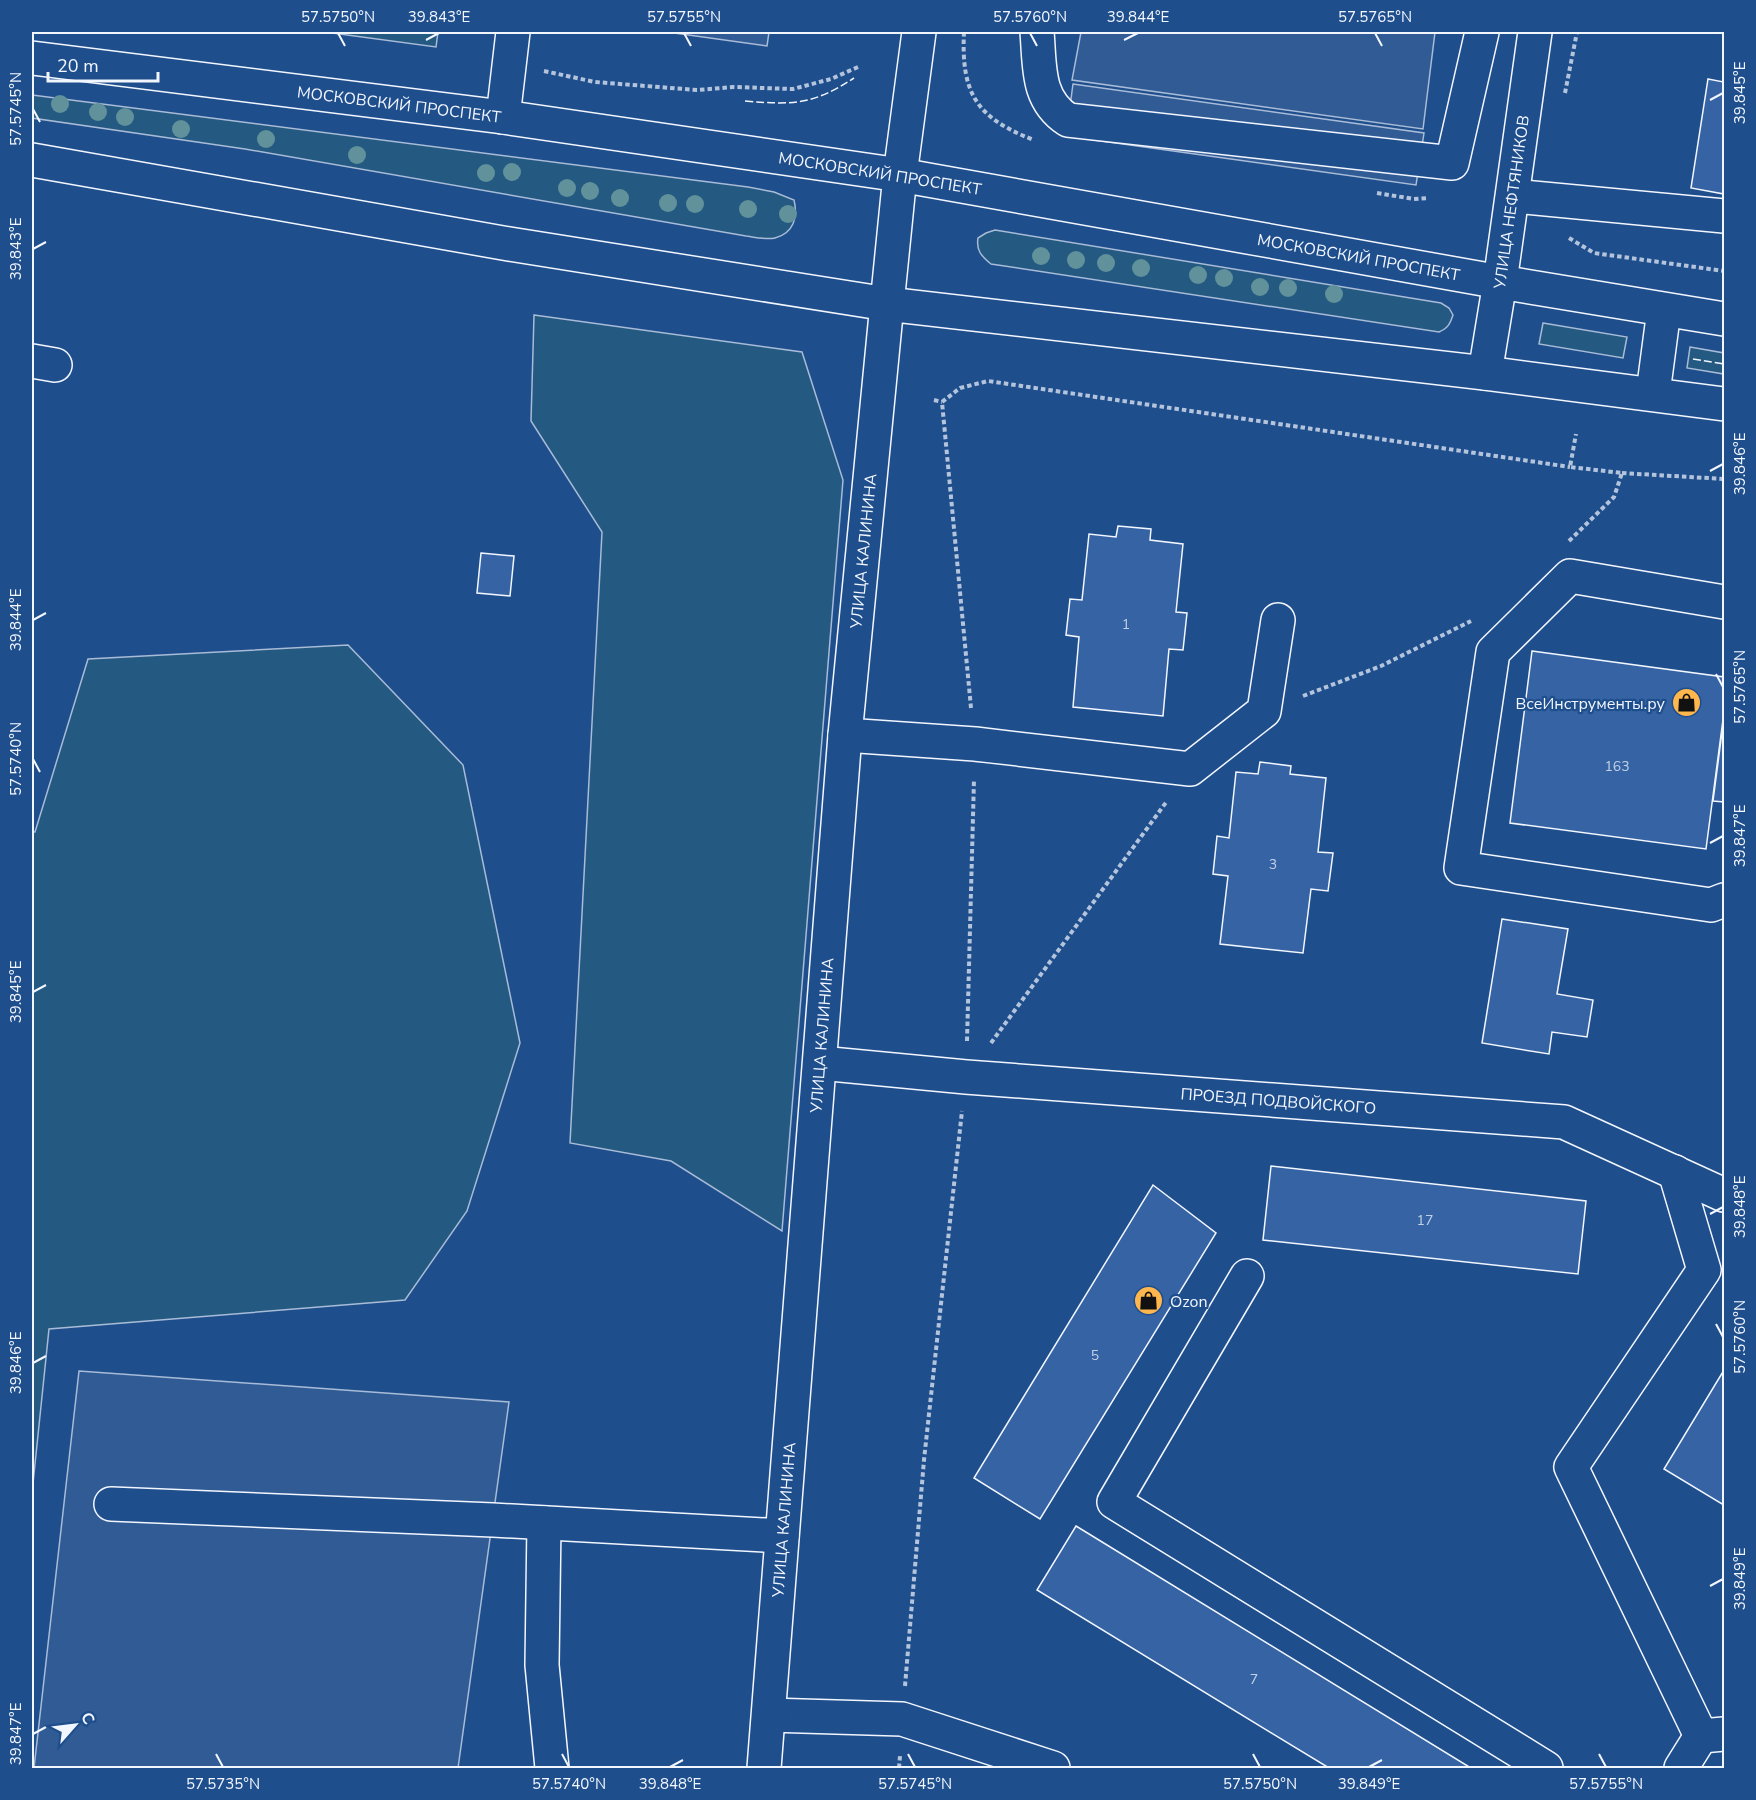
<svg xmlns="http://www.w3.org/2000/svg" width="1756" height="1800" font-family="'Nunito Sans',sans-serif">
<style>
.green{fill:#245a82;stroke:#a8bbd7;stroke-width:1.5}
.parking{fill:#305b95;stroke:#a8bbd7;stroke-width:1.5}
.building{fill:#3563a3;stroke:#f2f6ff;stroke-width:1.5}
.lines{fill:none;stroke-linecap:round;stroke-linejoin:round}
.minor-casing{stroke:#f2f6ff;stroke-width:36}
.major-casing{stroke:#f2f6ff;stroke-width:36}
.highway-casing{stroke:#f2f6ff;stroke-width:36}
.path{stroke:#b3c4dc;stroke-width:4;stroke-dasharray:4.5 3;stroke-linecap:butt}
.minor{stroke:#1f4e8c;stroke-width:33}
.major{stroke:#1f4e8c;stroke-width:33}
.highway{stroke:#1f4e8c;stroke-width:33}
.fence{stroke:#f2f6ff;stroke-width:1.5;stroke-dasharray:8 3;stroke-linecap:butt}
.tree{fill:#61919a}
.ticks{fill:none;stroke:#f2f6ff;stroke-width:2}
.labels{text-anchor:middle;stroke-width:4.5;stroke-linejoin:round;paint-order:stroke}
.number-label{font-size:14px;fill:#c3d1e8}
.street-label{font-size:16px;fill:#f2f6ff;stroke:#1f4e8c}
.poi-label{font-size:16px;fill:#f2f6ff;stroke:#1f4e8c;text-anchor:end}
.neatline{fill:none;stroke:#f2f6ff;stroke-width:2}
.ticks-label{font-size:15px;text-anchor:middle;fill:#f2f6ff}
</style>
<rect width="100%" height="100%" fill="#1f4e8c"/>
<g class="green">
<polygon points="325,32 438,32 436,47"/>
<path d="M32,95L748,187L774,192L794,200C798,217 794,233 775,238C767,240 754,237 746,236L245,149L32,118Z"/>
<path d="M995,230L1441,303L1449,308L1453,315C1450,324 1448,328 1439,332L991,264C981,256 976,250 978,238L986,233Z"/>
<polygon points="534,315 802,352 843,480 782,1231 671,1161 570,1143 602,532 531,421"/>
<polygon points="1543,323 1627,337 1623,358 1539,344"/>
<polygon points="1690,347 1724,353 1724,374 1687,368"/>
<polygon points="348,645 463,765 520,1043 467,1211 405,1300 49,1329 32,1493 32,832 35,832 88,659"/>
</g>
<g class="parking">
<polygon points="667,32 769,32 767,46"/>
<polygon points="1081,32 1435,32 1423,129 1072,80"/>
<polygon points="1073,84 1424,133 1416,185 1066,136"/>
<polygon points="79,1371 509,1402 458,1768 34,1768"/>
</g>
<g class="building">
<polygon points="1708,79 1724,82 1724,194 1691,188"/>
<polygon points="1118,526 1151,529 1150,540 1183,544 1176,612 1187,613 1183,650 1169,649 1163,716 1073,707 1079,637 1066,635 1070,599 1082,600 1089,534 1116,537"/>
<polygon points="481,553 514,556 510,596 477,593"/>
<polygon points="1532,651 1724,677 1724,712 1706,849 1510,823"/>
<polygon points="1722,732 1724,732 1724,802 1713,801"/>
<polygon points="1260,762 1291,766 1290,774 1326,778 1318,852 1333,853 1328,891 1311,889 1303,953 1220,944 1228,876 1213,874 1217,836 1229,838 1236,772 1258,774"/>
<polygon points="1502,919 1568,929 1557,994 1593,1000 1587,1037 1552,1032 1549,1054 1482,1043"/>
<polygon points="1271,1166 1586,1201 1578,1274 1263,1240"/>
<polygon points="1153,1185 1216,1233 1040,1519 974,1478"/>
<polygon points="1724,1370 1724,1500 1722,1504 1664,1469"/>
<polygon points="1076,1526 1471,1768 1329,1768 1037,1590"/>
</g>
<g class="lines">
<defs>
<g id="minor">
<path d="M1037,32C1040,66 1036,99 1068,120L1452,163L1482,32"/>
<polyline points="503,117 513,32"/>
<polyline points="1513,196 1724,216"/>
<polyline points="1500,282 1535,32"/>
<polyline points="32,361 55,365"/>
<polyline points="1724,602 1570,576 1493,652 1461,868 1711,905 1724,900"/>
<polyline points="845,735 975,744 1190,769 1264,711 1278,620"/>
<path id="s1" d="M820,1063L966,1077L1564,1122L1724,1195"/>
<polyline points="1675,1172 1704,1270 1571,1467 1701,1736 1724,1734"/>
<polyline points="1247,1276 1114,1502 1546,1768"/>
<polyline points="111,1504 493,1520 782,1536"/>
<polyline points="544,1523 542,1665 552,1768"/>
<polyline points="769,1715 902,1719 1053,1768"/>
<polyline points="1681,1768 1701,1736"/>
</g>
<g id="major">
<path id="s2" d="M900,175L1500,282L1724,319"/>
<polyline points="1485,373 1500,282"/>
<polyline points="1653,393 1664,310"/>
<path id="s3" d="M764,1768L845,735L887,304L1485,373L1724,404"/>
</g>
<g id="highway">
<path id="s4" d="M32,58L503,117L900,175"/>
<polyline points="32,160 509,244 887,304 900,175 919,32"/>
</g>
</defs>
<use href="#minor" class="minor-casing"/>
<use href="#major" class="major-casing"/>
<use href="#highway" class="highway-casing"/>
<g class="path">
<path d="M964,32C961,93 976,118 1034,140"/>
<polyline points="544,71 595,82 697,90 734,87 793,89 831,79 858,67"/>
<polyline points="1565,93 1577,32"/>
<polyline points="1377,193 1414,199 1429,198"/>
<polyline points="1569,238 1594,253 1724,271"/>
<polyline points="934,400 942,402"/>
<polyline points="1622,473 1724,479"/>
<polyline points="1569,541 1614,497 1622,473 1570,467 1576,434"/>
<polyline points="1303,696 1381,666 1471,621"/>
<polyline points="971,708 942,402 960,388 988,381 1570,467"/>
<polyline points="967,1041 974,779"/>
<polyline points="991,1043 1167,801"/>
<polyline points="905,1686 924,1460 962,1111"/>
<polyline points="899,1768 900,1756"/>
</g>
<use href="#minor" class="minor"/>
<use href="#major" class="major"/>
<use href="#highway" class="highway"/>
<g class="fence">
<path d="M745,101C793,105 813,105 854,78"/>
<polyline points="1693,359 1724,364"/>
</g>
</g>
<g class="tree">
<circle cx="60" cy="104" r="9"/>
<circle cx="98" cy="112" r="9"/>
<circle cx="125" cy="117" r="9"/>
<circle cx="181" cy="129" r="9"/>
<circle cx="266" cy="139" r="9"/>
<circle cx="357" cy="155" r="9"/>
<circle cx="512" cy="172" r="9"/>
<circle cx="486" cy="173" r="9"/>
<circle cx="567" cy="188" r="9"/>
<circle cx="590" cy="191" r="9"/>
<circle cx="620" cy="198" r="9"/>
<circle cx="668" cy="203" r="9"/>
<circle cx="695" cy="204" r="9"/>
<circle cx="748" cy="209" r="9"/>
<circle cx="788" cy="214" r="9"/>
<circle cx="1041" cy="256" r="9"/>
<circle cx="1076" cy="260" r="9"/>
<circle cx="1106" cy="263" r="9"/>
<circle cx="1141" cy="268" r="9"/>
<circle cx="1198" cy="275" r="9"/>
<circle cx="1224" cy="278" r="9"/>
<circle cx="1260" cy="287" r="9"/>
<circle cx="1288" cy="288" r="9"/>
<circle cx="1334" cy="294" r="9"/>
</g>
<path class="ticks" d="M338,33L345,46M684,33L691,46M1030,33L1037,46M1375,33L1382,46M426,40L439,33M1124,40L1138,33M1710,100L1723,93M33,109L40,122M33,249L46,242M1710,471L1723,464M33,620L46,613M1716,674L1723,687M33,759L40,772M1710,843L1723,836M33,992L46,985M1710,1214L1723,1207M1716,1324L1723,1337M33,1363L46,1356M1710,1586L1723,1579M33,1734L46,1727M216,1754L223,1767M562,1754L569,1767M908,1754L915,1767M1253,1754L1260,1767M1599,1754L1606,1767M670,1767L683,1760M1369,1767L1382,1760"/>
<defs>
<symbol id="shop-disc" viewBox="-11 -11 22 22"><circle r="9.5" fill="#ffb74d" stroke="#1f4e8c"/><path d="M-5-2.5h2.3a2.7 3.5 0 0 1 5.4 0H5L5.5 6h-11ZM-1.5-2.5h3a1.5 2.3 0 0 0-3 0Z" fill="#111"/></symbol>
</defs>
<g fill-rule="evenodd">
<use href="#shop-disc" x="1670" y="686" width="33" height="33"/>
<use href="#shop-disc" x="1132" y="1284" width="33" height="33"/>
</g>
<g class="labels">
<g class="number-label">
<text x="1126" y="629">1</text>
<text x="1617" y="771">163</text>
<text x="1273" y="869">3</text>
<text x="1425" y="1225">17</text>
<text x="1095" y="1360">5</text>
<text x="1254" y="1684">7</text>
</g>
<g class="street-label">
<text dy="6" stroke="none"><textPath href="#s4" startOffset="370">МОСКОВСКИЙ ПРОСПЕКТ</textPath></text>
<text transform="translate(880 173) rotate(9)" y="6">МОСКОВСКИЙ ПРОСПЕКТ</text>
<text transform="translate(1511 202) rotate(-82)" y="6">УЛИЦА НЕФТЯНИКОВ</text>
<text dy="6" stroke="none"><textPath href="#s2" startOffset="466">МОСКОВСКИЙ ПРОСПЕКТ</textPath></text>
<text dy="6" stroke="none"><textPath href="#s3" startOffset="1221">УЛИЦА КАЛИНИНА</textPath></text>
<text dy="6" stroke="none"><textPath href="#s3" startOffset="735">УЛИЦА КАЛИНИНА</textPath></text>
<text dy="6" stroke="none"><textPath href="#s1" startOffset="460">ПРОЕЗД ПОДВОЙСКОГО</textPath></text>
<text dy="6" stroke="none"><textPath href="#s3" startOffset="249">УЛИЦА КАЛИНИНА</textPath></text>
</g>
<g class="poi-label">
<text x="1665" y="709">ВсеИнструменты.ру</text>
<text x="1170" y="1307" text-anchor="start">Ozon</text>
</g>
</g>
<rect width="1756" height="1800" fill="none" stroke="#1f4e8c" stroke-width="66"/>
<g transform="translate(75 1725) rotate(62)" stroke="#1f4e8c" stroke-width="4.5" paint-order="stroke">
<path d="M0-4.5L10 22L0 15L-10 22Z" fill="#f2f6ff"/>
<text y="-9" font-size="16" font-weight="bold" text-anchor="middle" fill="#f2f6ff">С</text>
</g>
<path d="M48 72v9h110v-9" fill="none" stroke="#f2f6ff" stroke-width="3"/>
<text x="57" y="72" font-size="18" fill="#f2f6ff" stroke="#1f4e8c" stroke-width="4.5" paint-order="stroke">20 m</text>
<rect x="33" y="33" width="1690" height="1734" class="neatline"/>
<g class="ticks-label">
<text x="338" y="22">57.5750°N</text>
<text x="439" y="22">39.843°E</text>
<text x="684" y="22">57.5755°N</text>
<text x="1030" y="22">57.5760°N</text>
<text x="1138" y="22">39.844°E</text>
<text x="1375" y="22">57.5765°N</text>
<text transform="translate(1740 93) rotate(-90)" y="5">39.845°E</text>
<text transform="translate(16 109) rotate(-90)" y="5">57.5745°N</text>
<text transform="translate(16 249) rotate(-90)" y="5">39.843°E</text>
<text transform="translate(1740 464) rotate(-90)" y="5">39.846°E</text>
<text transform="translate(16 620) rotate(-90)" y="5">39.844°E</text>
<text transform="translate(1740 687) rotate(-90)" y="5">57.5765°N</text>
<text transform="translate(16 759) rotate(-90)" y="5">57.5740°N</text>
<text transform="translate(1740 836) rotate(-90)" y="5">39.847°E</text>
<text transform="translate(16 992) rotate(-90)" y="5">39.845°E</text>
<text transform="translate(1740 1207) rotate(-90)" y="5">39.848°E</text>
<text transform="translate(1740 1337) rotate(-90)" y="5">57.5760°N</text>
<text transform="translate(16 1363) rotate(-90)" y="5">39.846°E</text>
<text transform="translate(1740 1579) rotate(-90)" y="5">39.849°E</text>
<text transform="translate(16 1734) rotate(-90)" y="5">39.847°E</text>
<text x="223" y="1789">57.5735°N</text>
<text x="569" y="1789">57.5740°N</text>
<text x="670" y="1789">39.848°E</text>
<text x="915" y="1789">57.5745°N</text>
<text x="1260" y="1789">57.5750°N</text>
<text x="1369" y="1789">39.849°E</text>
<text x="1606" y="1789">57.5755°N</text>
</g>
</svg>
